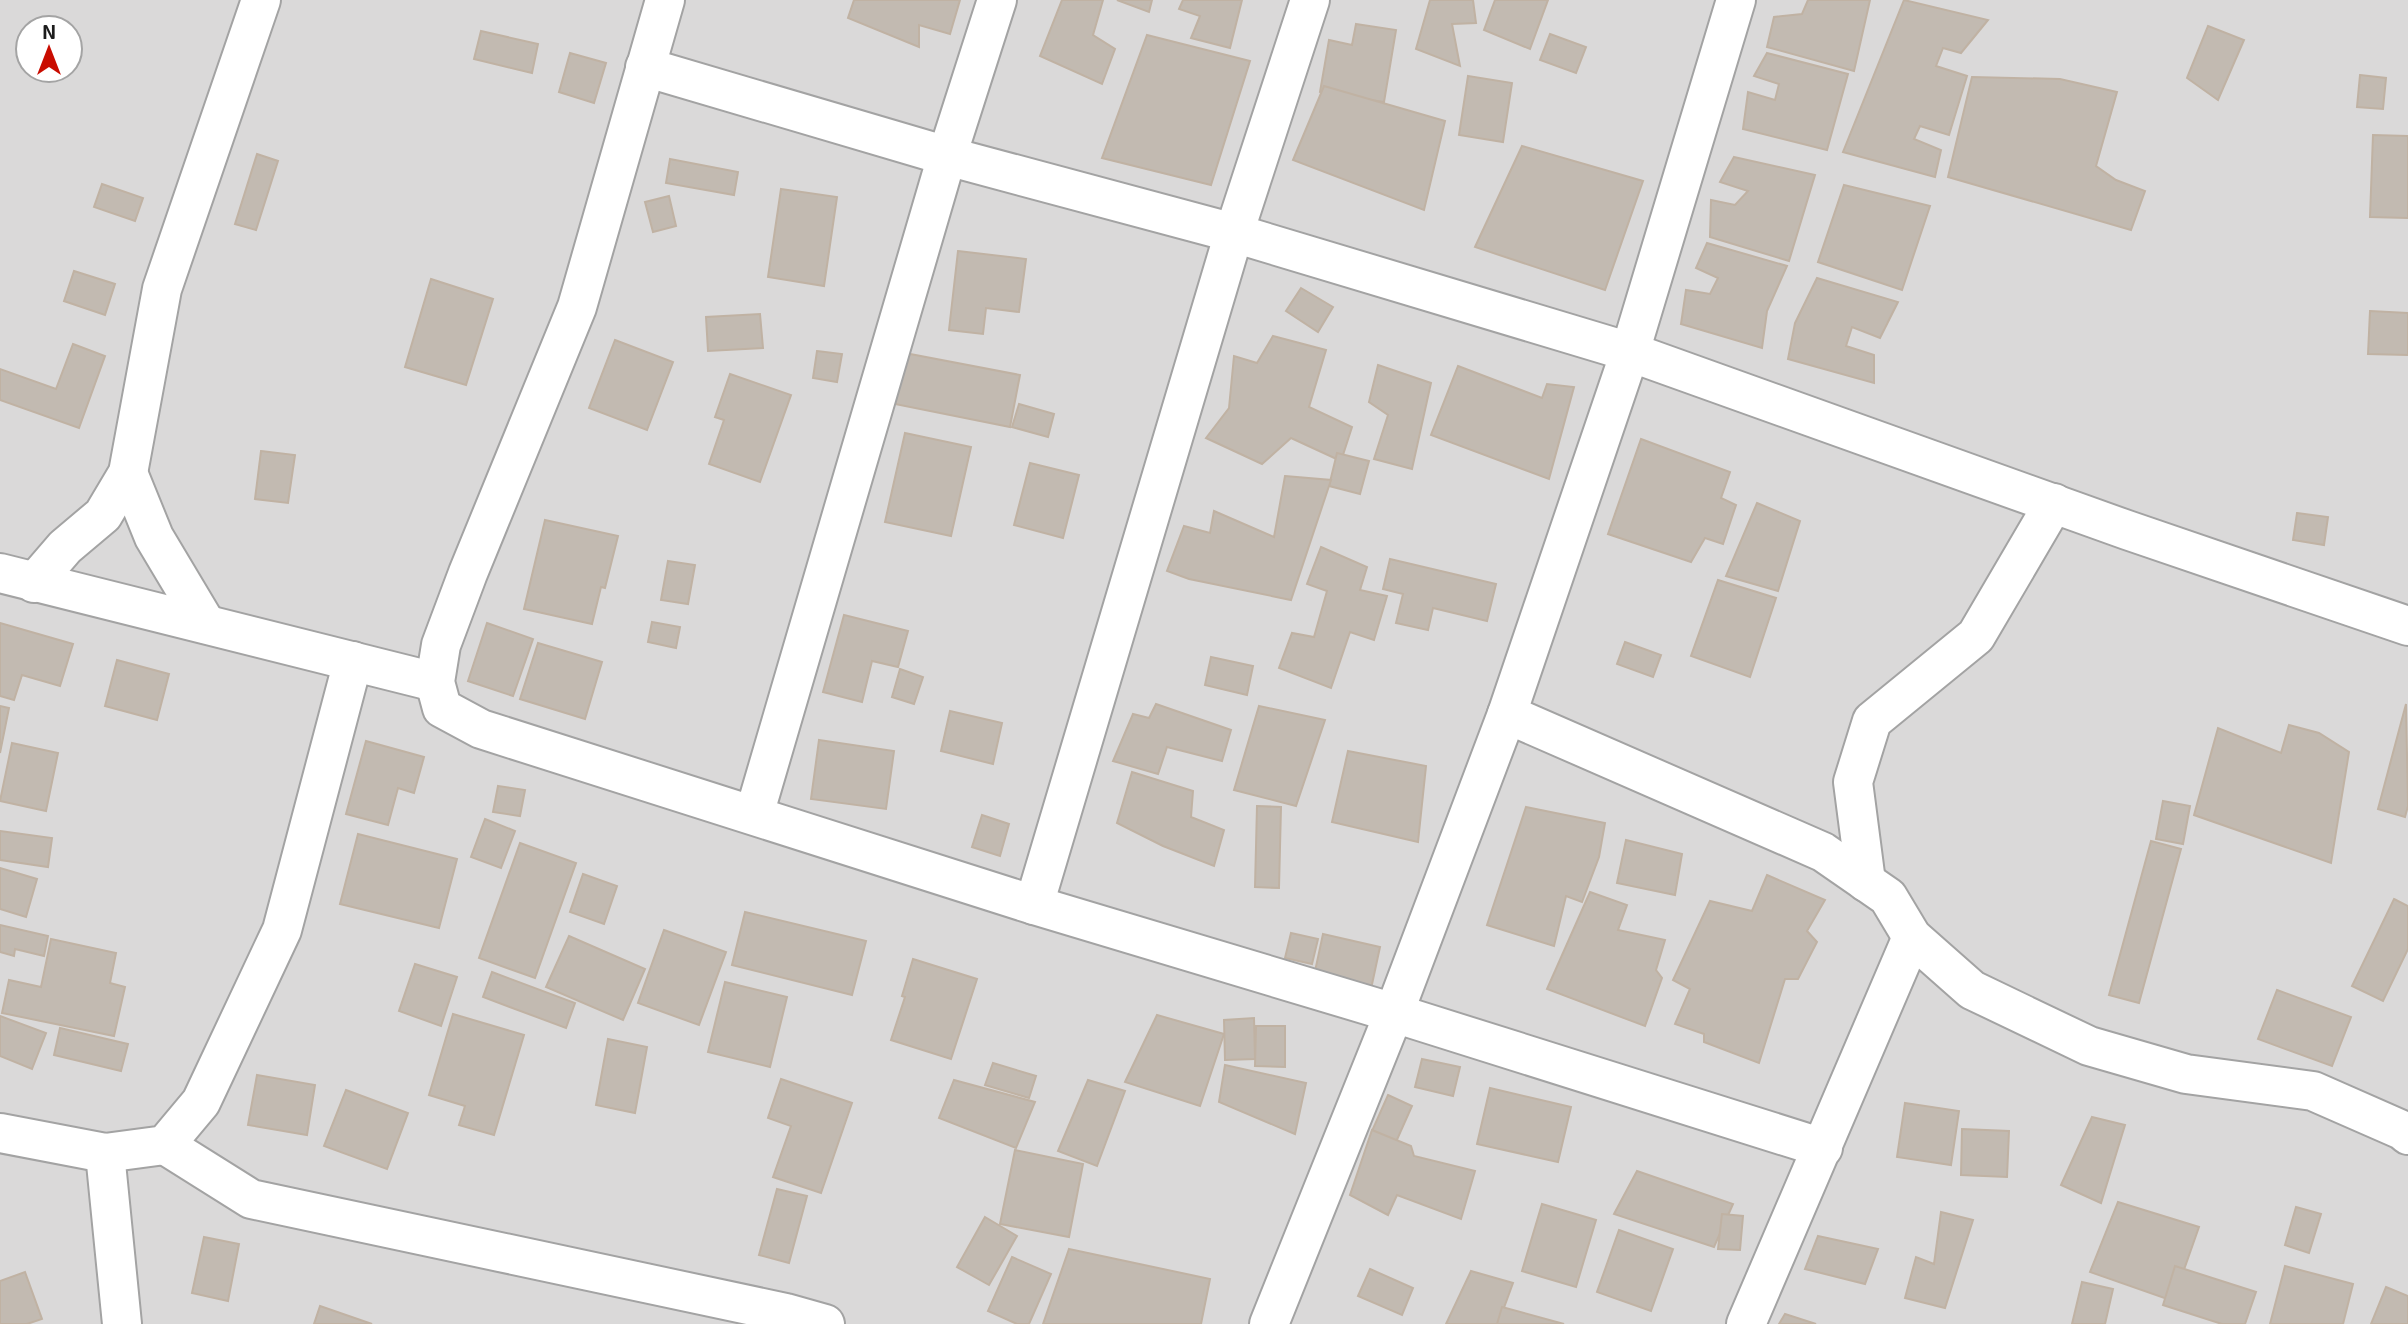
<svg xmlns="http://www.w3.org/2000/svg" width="2408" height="1324" font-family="'Exo 2',sans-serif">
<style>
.residential{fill:#dad9d9;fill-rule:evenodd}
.building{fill:#c2bab1;stroke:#c0b2a3;stroke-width:2}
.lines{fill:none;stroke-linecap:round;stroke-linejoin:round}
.minor-casing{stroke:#a3a3a3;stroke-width:42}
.minor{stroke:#fff;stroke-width:38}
</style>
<rect width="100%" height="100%" fill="#eeebe1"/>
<path class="residential" d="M0,0H2408V1324H0ZM28,28H70V70H28Z"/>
<g class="building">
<polygon points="854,0 960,0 950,34 919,25 919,47 848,18"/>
<polygon points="1062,0 1103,0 1093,35 1115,49 1102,84 1040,56"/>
<polygon points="1117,0 1152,0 1149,12"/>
<polygon points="1183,0 1242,0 1230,48 1191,38 1200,16 1179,9"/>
<polygon points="1430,0 1473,0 1476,23 1452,24 1460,66 1416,49"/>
<polygon points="1495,0 1548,0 1530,49 1484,30"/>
<polygon points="1808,0 1870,0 1854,71 1767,47 1774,17 1802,14"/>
<polygon points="1904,0 1988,20 1961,53 1943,48 1936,66 1967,76 1949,135 1920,126 1914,139 1941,150 1935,177 1843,152"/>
<polygon points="1356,24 1396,30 1384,102 1320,92 1329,40 1352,45"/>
<polygon points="2208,26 2244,40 2218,100 2187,78"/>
<polygon points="481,31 538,44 532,73 474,59"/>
<polygon points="1550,34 1586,47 1576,73 1540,60"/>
<polygon points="1147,35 1250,61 1211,185 1102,158"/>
<polygon points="570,53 606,63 594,103 559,92"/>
<polygon points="1767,53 1848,74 1827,150 1743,129 1748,92 1775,100 1779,84 1754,76"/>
<polygon points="2360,75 2386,78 2383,109 2357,107"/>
<polygon points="1468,76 1512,83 1503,142 1459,135"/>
<polygon points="1972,77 2060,79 2117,92 2096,166 2116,180 2145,191 2131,230 1948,177"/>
<polygon points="1324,86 1445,121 1424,210 1293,160"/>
<polygon points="2373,135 2408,136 2408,218 2370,217"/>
<polygon points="1522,146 1643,181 1605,290 1475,247"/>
<polygon points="257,154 278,161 256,230 235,224"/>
<polygon points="1734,157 1815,175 1789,261 1710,237 1711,200 1735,205 1748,191 1720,182"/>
<polygon points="670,159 738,172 734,195 666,183"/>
<polygon points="102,184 143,198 135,221 94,207"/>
<polygon points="1844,185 1930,206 1902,290 1818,262"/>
<polygon points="781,189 837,197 824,286 768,277"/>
<polygon points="669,196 676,226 653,232 645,202"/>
<polygon points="1707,243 1787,266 1767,311 1762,348 1681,324 1686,290 1710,294 1718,278 1696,268"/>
<polygon points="958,251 1026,259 1019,312 986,308 983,334 949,330"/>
<polygon points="74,271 115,284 105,315 64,301"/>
<polygon points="1817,278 1898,302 1880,338 1852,327 1846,346 1874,355 1874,383 1788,359 1795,323"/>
<polygon points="431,279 493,299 466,385 405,367"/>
<polygon points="1301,288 1333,307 1318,332 1286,311"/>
<polygon points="2370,311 2408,313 2408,355 2368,354"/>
<polygon points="760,314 763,348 708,351 706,317"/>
<polygon points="1273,336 1326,350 1309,407 1352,427 1341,461 1291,438 1262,464 1206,438 1229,408 1234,356 1257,363"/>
<polygon points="615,340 673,362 647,430 589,408"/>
<polygon points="73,344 105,356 79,428 0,400 0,369 56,389"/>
<polygon points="817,351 842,354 837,382 813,378"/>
<polygon points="905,353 1020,375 1010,427 895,404"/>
<polygon points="1378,365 1431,383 1412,469 1374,459 1388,415 1369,402"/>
<polygon points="1458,366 1542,398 1547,384 1574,387 1549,479 1431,435"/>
<polygon points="730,374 791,395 760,482 709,464 724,420 715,417"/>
<polygon points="1019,404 1054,414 1048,437 1012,427"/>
<polygon points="905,433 971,447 951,536 885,522"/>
<polygon points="1641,439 1730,472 1721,498 1736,505 1723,544 1705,538 1691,562 1608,534"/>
<polygon points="261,451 295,455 288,503 255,499"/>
<polygon points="1337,453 1369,461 1360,494 1329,486"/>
<polygon points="1030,463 1079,475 1063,538 1014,525"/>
<polygon points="1285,476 1331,480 1291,600 1189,579 1167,571 1184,526 1210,533 1214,511 1274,537"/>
<polygon points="1757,503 1800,521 1778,591 1726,576"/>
<polygon points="2297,513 2328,517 2324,545 2293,540"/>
<polygon points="545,520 618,536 605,588 601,587 592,624 524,609"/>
<polygon points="1321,547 1367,567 1360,590 1387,596 1374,640 1350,632 1331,688 1279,668 1292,633 1314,637 1327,591 1307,584"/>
<polygon points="1390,559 1496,584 1487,621 1433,608 1428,630 1396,623 1403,594 1383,589"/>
<polygon points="668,561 695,565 688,604 661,600"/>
<polygon points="1718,580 1776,598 1750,677 1691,656"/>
<polygon points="844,615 908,631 898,667 872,661 862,702 823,692"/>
<polygon points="652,622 680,627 676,648 648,642"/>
<polygon points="0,623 73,644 60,686 22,675 14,700 0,696"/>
<polygon points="487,623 533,639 513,696 468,681"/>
<polygon points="1625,642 1661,655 1653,677 1617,664"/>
<polygon points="538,643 602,662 585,719 520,699"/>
<polygon points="1211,657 1253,666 1247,695 1205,685"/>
<polygon points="117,660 169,674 157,720 105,706"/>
<polygon points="900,669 923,677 914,704 892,697"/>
<polygon points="1156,704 1231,730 1222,761 1167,747 1158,774 1113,761 1133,714 1149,718"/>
<polygon points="2406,704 2408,806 2405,817 2378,809"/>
<polygon points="0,706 9,708 0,753"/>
<polygon points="1259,706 1325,720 1296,806 1234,790"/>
<polygon points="950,711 1002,723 993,764 941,751"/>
<polygon points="2289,725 2319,733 2349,752 2331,863 2194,815 2218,728 2281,753"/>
<polygon points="819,740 894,751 886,809 811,799"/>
<polygon points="366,741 424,757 414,793 398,788 388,825 346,814"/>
<polygon points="12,743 58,753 46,811 0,801"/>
<polygon points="1348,751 1426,766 1418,842 1332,822"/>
<polygon points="1132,772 1193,791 1191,817 1224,830 1214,866 1163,846 1117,823"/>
<polygon points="498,786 525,790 520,816 493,812"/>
<polygon points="2163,801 2190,806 2183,844 2156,839"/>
<polygon points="1257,806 1281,807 1279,888 1255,887"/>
<polygon points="1526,807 1605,823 1599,857 1582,902 1566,896 1554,946 1487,925"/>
<polygon points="982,815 1009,824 1000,856 972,847"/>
<polygon points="485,819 515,831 501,868 471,857"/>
<polygon points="0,831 52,838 48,867 0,860"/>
<polygon points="358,834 457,859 439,928 340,904"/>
<polygon points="1626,840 1682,854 1675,895 1617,883"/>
<polygon points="2151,841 2181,849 2139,1003 2109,995"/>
<polygon points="520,843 576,863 535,978 479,958"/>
<polygon points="0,868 37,879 26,917 0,909"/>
<polygon points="583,874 617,886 604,924 570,912"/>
<polygon points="1767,875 1825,900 1807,931 1817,942 1798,979 1785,979 1759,1063 1704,1042 1704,1034 1675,1024 1690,989 1673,980 1710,901 1752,911"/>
<polygon points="1590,892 1627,905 1618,930 1665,940 1656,970 1662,978 1645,1026 1547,989"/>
<polygon points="2394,899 2408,906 2408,949 2383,1001 2352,986"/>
<polygon points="745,912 866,941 852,995 732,965"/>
<polygon points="0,925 48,936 44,956 15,949 14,956 0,952"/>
<polygon points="664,930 726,952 699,1025 638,1003"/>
<polygon points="1291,933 1318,939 1312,964 1285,958"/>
<polygon points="1323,934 1380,947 1371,989 1314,976"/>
<polygon points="569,936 645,969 623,1020 546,987"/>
<polygon points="51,939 116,953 110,983 125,987 114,1036 2,1013 9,980 41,987"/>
<polygon points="913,959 977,979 951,1059 891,1040 905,997 902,996"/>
<polygon points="415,964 457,977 441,1026 399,1011"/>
<polygon points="492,972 575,1003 566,1028 483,997"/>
<polygon points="725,982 787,997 770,1067 708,1052"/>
<polygon points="2277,990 2351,1017 2332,1066 2258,1039"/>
<polygon points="453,1014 524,1035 494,1135 459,1125 465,1106 429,1095"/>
<polygon points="1157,1015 1224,1034 1200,1106 1125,1082"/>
<polygon points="0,1016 46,1033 32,1069 0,1056"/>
<polygon points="1254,1018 1255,1059 1225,1060 1224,1020"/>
<polygon points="1256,1026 1285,1026 1285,1067 1255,1066"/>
<polygon points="60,1028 128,1044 121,1071 54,1055"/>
<polygon points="608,1039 647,1047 635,1113 596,1105"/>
<polygon points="1422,1059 1460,1067 1453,1096 1415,1087"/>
<polygon points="993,1063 1036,1076 1029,1098 985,1085"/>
<polygon points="1225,1065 1306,1083 1295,1134 1219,1102"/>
<polygon points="257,1075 315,1085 307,1135 248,1125"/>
<polygon points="781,1079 852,1103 821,1193 773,1177 791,1126 768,1118"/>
<polygon points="954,1080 1035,1102 1016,1148 939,1118"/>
<polygon points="1088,1080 1125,1091 1097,1166 1058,1151"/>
<polygon points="1490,1088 1571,1107 1558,1162 1477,1144"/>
<polygon points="346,1090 408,1113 387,1169 324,1146"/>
<polygon points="1388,1095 1412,1106 1396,1142 1372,1131"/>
<polygon points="1905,1103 1959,1111 1951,1165 1897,1157"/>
<polygon points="2092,1117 2125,1125 2101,1203 2061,1185"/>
<polygon points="1962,1129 2009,1131 2007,1177 1961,1175"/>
<polygon points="1372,1130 1411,1146 1414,1156 1475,1171 1461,1219 1397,1195 1388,1215 1350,1195"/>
<polygon points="1015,1150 1083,1164 1069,1237 1000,1224"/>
<polygon points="1637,1171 1733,1204 1714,1247 1614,1214"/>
<polygon points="777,1189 807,1196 789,1263 759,1255"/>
<polygon points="2118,1202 2199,1227 2173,1301 2090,1272"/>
<polygon points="1542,1204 1596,1220 1576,1287 1522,1271"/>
<polygon points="2296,1207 2321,1214 2309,1253 2285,1245"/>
<polygon points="1941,1212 1973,1220 1945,1308 1905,1298 1916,1257 1934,1264"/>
<polygon points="1722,1214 1743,1216 1740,1250 1718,1249"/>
<polygon points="985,1217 1017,1236 989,1285 957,1267"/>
<polygon points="1619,1230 1673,1249 1651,1311 1597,1292"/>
<polygon points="1818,1236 1878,1249 1865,1284 1805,1269"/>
<polygon points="204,1237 239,1244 228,1301 192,1293"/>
<polygon points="1069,1249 1210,1279 1201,1324 1043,1324"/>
<polygon points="1012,1257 1051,1274 1029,1324 1017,1324 988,1311"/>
<polygon points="2175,1266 2256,1292 2245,1324 2222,1324 2163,1305"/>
<polygon points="2285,1266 2353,1284 2343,1324 2270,1324"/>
<polygon points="1370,1269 1413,1288 1402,1315 1358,1296"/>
<polygon points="1471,1271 1513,1283 1498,1324 1446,1324"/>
<polygon points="25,1272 42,1319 27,1324 0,1324 0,1281"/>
<polygon points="2082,1282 2113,1289 2105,1324 2072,1324"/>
<polygon points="2386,1287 2408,1296 2408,1324 2371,1324"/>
<polygon points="320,1306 372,1324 314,1324"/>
<polygon points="1502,1307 1564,1324 1497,1324"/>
<polygon points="1785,1314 1816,1324 1779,1324"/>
</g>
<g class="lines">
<defs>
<g id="minor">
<polyline points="665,0 577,307 468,573 441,645 435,682 442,708 481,729 1034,905 1394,1013 1823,1148"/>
<polyline points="645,67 947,156 1234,233 1630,352 2127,530 2408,626"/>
<polyline points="128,473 154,537 206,624"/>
<polyline points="0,573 435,682"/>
<polyline points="34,583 65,547 103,515 128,473 162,289 261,0"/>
<polyline points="1507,714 1823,852 1888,897 1912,937 1972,990 2089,1046 2186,1074 2313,1091 2402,1130 2408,1135"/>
<polyline points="754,815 947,156 997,0"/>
<polyline points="1866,882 1853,782 1872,721 1976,636 2054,503"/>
<polyline points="1034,905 1234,233 1310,0"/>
<polyline points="0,1133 105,1153 165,1145 201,1102 282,930 353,661"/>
<polyline points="165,1145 251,1199 786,1313 825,1324"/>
<polyline points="105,1153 122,1324"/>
<polyline points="1269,1324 1394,1013 1507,714 1630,352 1736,0"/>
<polyline points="1746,1324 1912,937"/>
</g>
</defs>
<use href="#minor" class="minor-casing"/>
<use href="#minor" class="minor"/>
</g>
<g transform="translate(49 49)"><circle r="33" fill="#ffffff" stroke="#a4a4a4" stroke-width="2"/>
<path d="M0-5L12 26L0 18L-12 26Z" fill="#c90c00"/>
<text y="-10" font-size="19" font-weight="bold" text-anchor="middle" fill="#1c1c1c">N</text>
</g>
</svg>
